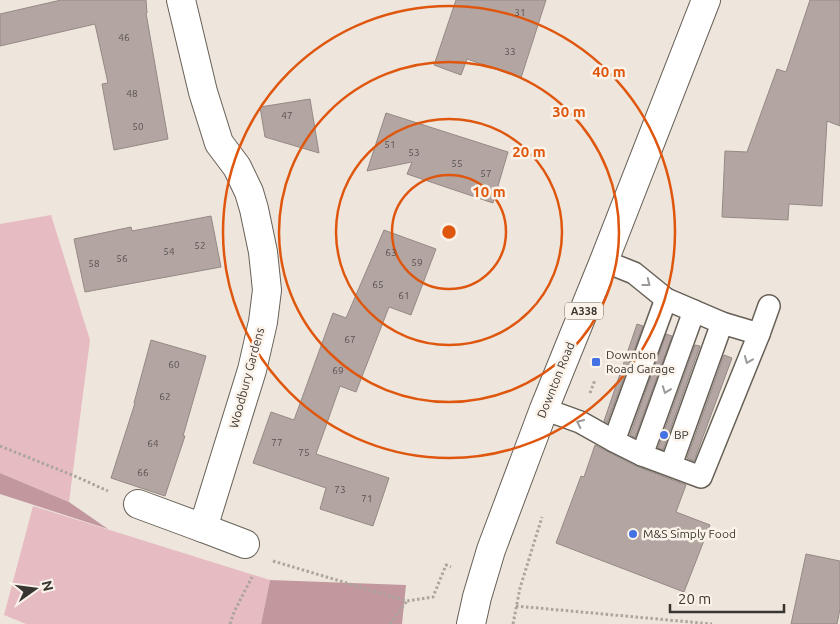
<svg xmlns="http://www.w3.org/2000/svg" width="840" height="624" font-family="Ubuntu,sans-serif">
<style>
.green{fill:#e6bbc2}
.forest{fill:#c2979e}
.building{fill:#b3a6a2;stroke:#958985}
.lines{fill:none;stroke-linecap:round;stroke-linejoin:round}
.service-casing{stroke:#676057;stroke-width:24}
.minor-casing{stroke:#676057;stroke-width:30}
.trunk-casing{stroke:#676057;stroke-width:30}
.path{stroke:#aba59d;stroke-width:3;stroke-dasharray:2.5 2.5;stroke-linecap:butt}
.service{stroke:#fff;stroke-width:21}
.minor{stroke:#fff;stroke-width:28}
.trunk{stroke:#fff;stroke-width:28}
.oneway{stroke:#9c9a98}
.ring{fill:none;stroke:#df570e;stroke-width:2.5}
.poi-dot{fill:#4472e4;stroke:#fbf3e9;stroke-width:2}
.labels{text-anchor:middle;stroke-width:5;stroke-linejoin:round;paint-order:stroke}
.number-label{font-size:10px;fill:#58524e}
.shield{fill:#fbf3e9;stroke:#736f69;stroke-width:1}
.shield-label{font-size:11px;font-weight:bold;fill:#393632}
.poi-label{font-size:12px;fill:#393632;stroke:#fbf3e9;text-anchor:start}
.street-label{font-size:12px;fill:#393632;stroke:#fbf3e9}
.centre{fill:#df570e;stroke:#fbf3e9;stroke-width:2.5}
.ring-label{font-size:15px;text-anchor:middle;font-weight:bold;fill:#df570e;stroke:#fbf3e9;stroke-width:5;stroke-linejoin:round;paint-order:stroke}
</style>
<rect width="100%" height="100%" fill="#eee6dc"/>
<g class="green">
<polygon points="51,215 90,340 69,502 0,473 0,224"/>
<polygon points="33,506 270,580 261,624 26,624 4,615"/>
</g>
<g class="forest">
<polygon points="0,473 69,502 108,529 0,494"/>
<polygon points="270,580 406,585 402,624 261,624"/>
</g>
<g class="building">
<polygon points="61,0 146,0 147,13 146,13 168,139 114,150 102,84 108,83 95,24 0,46 0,14"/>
<polygon points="456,0 546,0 521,78 467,59 461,75 434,65"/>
<polygon points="810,0 840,0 840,126 827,121 822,206 789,204 788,220 722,217 725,151 747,152 777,69 786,72"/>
<polygon points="310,99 319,153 265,137 260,107"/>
<polygon points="386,113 508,152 493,203 407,174 412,162 367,171"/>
<polygon points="211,216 221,267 85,292 74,239 131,227 132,231"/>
<polygon points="384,230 436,249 411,315 389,307 356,392 340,386 316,454 389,478 373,526 320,509 326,488 253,463 271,412 294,420 333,313 346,318"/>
<polygon points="637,324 643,326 607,423 604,421"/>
<polygon points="666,334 672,336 635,438 630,435"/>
<polygon points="151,340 206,356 183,436 185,436 165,496 111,478 135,403 134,403"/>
<polygon points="695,345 700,346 663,450 658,448"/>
<polygon points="724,355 732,358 694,461 687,458"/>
<polygon points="595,445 636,466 686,485 676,512 710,525 684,592 556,543 581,476 584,477"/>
<polygon points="806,554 840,561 840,609 837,624 791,624"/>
</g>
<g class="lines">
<defs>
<g id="service">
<polyline points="759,334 769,306"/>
<polyline points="544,409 580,422 614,441 642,455 701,477 759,334 722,323 666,299 634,273 604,261"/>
<polyline points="614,441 666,299"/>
<polyline points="642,455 694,311"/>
<polyline points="671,465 722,323"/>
</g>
<g id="minor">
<polyline points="138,504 203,528 252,370 263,322 267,290 263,252 254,209 249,192 237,167 219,143 203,92 181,0"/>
<polyline points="203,528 245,544"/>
</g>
<polyline id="trunk" points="471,624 477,597 491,550 544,409 604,261 706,0"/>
</defs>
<use href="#service" class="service-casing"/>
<use href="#minor" class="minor-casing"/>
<use href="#trunk" class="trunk-casing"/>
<g class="path">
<polyline points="590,393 595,380"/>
<polyline points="0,446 77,477 108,491"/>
<polyline points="273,561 407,601 433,597 446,565 451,567"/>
<polyline points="516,606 712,624"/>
<polyline points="230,624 234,612 252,577"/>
<polyline points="390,624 407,601"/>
<polyline points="513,624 520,588 542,517"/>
</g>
<use href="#service" class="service"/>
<use href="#minor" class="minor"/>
<use href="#trunk" class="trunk"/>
</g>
<defs><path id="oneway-chevron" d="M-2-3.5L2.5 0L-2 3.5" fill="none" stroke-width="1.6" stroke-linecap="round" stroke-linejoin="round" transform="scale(1.25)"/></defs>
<g class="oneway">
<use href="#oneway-chevron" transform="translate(647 283) rotate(38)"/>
<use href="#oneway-chevron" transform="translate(748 360) rotate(112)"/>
<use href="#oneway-chevron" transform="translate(666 390) rotate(110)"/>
<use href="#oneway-chevron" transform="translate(580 423) rotate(-155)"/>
</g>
<g class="ring">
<circle cx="449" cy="232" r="57"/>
<circle cx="449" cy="232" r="113"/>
<circle cx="449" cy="232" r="170"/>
<circle cx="449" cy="232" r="226"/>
</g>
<g class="poi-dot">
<rect x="591" y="357" width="10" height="10" rx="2.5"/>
<circle cx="664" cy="435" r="5"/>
<circle cx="633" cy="534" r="5"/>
</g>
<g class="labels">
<g class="number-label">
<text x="520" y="16">31</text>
<text x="124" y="41">46</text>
<text x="510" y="55">33</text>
<text x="132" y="97">48</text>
<text x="287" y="119">47</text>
<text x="138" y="130">50</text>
<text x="390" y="148">51</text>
<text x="414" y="156">53</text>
<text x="457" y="167">55</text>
<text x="486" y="177">57</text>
<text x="200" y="249">52</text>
<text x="169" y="255">54</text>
<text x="391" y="256">63</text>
<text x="122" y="262">56</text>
<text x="417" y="266">59</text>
<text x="94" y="267">58</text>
<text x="378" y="288">65</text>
<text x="404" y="299">61</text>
<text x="350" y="343">67</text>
<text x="174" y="368">60</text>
<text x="338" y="374">69</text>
<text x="165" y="400">62</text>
<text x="277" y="446">77</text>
<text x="153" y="447">64</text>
<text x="304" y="456">75</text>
<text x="143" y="476">66</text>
<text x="340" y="493">73</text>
<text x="367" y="502">71</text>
</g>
<rect class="shield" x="565" y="302.5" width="38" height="17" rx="4"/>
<g class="shield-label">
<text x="584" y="315">A338</text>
</g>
<g class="poi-label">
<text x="606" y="359">Downton<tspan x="606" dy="14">Road Garage</tspan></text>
<text x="674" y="439">BP</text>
<text x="643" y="538">M&amp;S Simply Food</text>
</g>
<g class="street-label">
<text transform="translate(247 378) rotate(-75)" y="4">Woodbury Gardens</text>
<text transform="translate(556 380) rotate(-68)" y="4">Downton Road</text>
</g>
</g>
<circle cx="449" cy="232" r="8" class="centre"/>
<g class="ring-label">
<text x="609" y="77">40 m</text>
<text x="569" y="117">30 m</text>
<text x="529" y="157">20 m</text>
<text x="489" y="197">10 m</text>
</g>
<g transform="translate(35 589) rotate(76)" stroke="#fbf3e9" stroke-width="4" paint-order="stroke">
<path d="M0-4L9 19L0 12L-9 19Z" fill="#393632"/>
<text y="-8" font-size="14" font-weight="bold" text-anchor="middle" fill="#393632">N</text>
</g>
<path d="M670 604v8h114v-8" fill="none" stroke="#393632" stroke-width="2.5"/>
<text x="678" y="604" font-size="15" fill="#393632" stroke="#fbf3e9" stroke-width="4" paint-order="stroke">20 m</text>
</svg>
